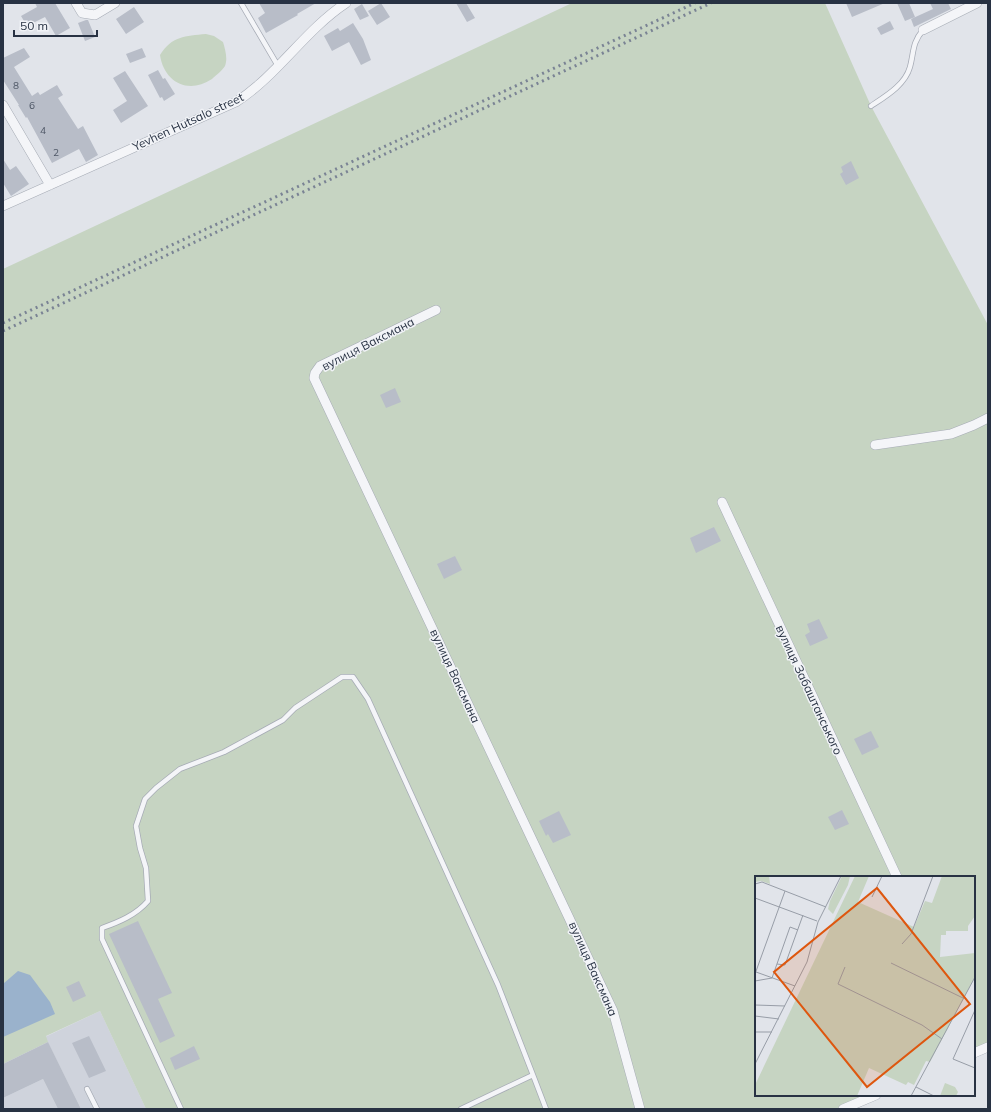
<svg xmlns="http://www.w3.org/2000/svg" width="991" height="1112" font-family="Mulish,sans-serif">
	<rect width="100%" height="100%" fill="#e1e4ea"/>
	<path fill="#cfd3dc" d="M100 1011 146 1109H81L45 1037Z
		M43 1079 58 1109H3V1098Z"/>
	<path fill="#c6d4c2" d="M572 3H825L871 106 988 325V1047L974 1053V877H756V1095H876L843 1109H146L100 1011 46 1036 48 1042 3 1064V269Z
		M206 34 214 36 223 42C225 49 228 58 225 66 222 71 216 75 212 79 188 95 164 82 160 55 172 36 185 36 206 34Z"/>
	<path fill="#9ab2cc" d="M18 971 30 975 50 1002 55 1014 3 1037V984Z"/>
	<path fill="#b8bdc8" d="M35 3H55L70 28 56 36 45 17 27 26 21 16 37 7Z
		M259 3H316L297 14 298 15 266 33 258 18 265 13Z
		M381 3 390 17 377 25 368 11Z
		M456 3H466L475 18 467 22Z
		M846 3H885L852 17Z
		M897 3H909L915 17 905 21Z
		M930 3H948L951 9 914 27 911 19 933 9Z
		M362 4 369 16 360 20 354 9Z
		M134 7 144 22 126 34 116 19Z
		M86 20H88L95 37 85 41 78 23Z
		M890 21 894 29 881 35 877 28Z
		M353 23 363 39 371 60 361 65 349 42 332 51 324 36 338 28 340 31Z
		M24 48 30 57 14 67 32 96 38 92 40 95 57 85 63 95 58 98 78 129 83 126 98 155 86 162 79 149 52 163 27 117 26 118 18 105H19L3 80V58Z
		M142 48 146 57 130 63 126 54Z
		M158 70 163 79 165 78 175 94 164 101 162 97 160 98 148 75Z
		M125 71 148 106 121 123 113 110 127 101 113 78Z
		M3 159 10 170 16 166 29 184 11 196 3 183Z
		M851 161 859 178 846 185 840 174 843 172 841 167Z
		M395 388 401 402 386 408 380 395Z
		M714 527 721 541 696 553 690 538Z
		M455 556 462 570 444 579 437 564Z
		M819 619 828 638 810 646 805 635 810 632 807 624Z
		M871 731 879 747 862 755 854 739Z
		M842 810 849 824 835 830 828 817Z
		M559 811 571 835 553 843 548 834 546 836 539 821Z
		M138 921 172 993 158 999 175 1036 160 1043 109 934Z
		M79 981 86 996 73 1002 66 987Z
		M89 1036 106 1071 89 1078 72 1043Z
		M48 1042 81 1109H58L43 1079 3 1098V1064Z
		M194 1046 200 1059 175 1070 170 1058Z"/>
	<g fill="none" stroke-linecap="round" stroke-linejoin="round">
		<defs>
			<path id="lane" d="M241 3 278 66
				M871 106C886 96 905 85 910 67 914 52 912 43 923 30
				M87 1089 97 1109
				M181 1109 102 939V928C119 922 136 915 148 901L146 868 140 848 136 826 145 799 156 788 180 769 224 752 283 720 295 708 342 677H353L368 699 498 985 533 1075
				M461 1109 533 1075 546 1109"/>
			<path id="street" d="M76 3 82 13 95 15 115 3
				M923 30 977 3
				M3 105 50 185
				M3 206 236 102C278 75 304 31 346 3
				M436 310 320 366 315 373 314 378 613 1011 640 1109
				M875 445 951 434 974 425 988 418
				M722 502 897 877
				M974 1053 988 1047
				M843 1109 876 1095"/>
		</defs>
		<use href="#lane" stroke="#a6abb5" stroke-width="6"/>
		<use href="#street" stroke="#a6abb5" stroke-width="10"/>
		<use href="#lane" stroke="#f4f5f8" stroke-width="4.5"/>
		<use href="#street" stroke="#f4f5f8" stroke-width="9"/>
		<path stroke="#7a8394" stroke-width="3" stroke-dasharray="2 4" stroke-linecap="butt" d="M3 323 695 3
			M3 331 711 3"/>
	</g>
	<g text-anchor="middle" stroke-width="3" stroke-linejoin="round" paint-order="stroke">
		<g font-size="10" fill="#4c5564">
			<text x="16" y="89">8</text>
			<text x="32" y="109">6</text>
			<text x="43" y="134">4</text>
			<text x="56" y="156">2</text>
		</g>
		<g font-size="12" fill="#283243" stroke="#f1f3f7">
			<text transform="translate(188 122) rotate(-25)" y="4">Yevhen Hutsalo street</text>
			<text transform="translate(368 344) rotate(-27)" y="4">вулиця Ваксмана</text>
			<text transform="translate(455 676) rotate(65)" y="4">вулиця Ваксмана</text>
			<text transform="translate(809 690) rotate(65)" y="4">вулиця Забаштанського</text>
			<text transform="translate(593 969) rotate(66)" y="4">вулиця Ваксмана</text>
		</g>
	</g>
	<g transform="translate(755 876)">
		<rect width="220" height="220" fill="#e1e4ea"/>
		<path d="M0 0H14L15 8 6 5 0 6ZM87 0H95L93 9 78 38 73 33 75 25ZM100 0H114L103 26 159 51 170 25 177 27 187 0H220V40L213 50V55H191V59H186L185 81 220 77V101L175 186 171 185 159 209 153 206 151 209 114 192 102 220H0V209ZM190 207 200 211 203 216 201 220H185Z" fill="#c6d4c2"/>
		<path fill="none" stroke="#979da7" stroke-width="1" d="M0 8 7 6 71 31M117 21 127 0M0 22 62 45M147 68 156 58 178 0M136 87 208 122M22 88 30 89 48 39M90 91 83 108 167 149 187 163M1 96 40 110M0 98 30 15M0 105 17 102 35 51 43 54M0 129 30 130M220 134 198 183 220 192M0 140 24 143M0 156H17M0 188 52 86 63 46 86 0M161 211 179 220M156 220 220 101"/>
		<path fill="#de570f" fill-opacity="0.15" stroke="#de570f" stroke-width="2" d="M122 12 215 128 112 211 19 96Z"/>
		<rect width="220" height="220" fill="none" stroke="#283243" stroke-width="2"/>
	</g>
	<rect width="991" height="1112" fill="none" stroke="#283243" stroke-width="8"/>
	<path d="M14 30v6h83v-6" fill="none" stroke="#283243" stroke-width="2"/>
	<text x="20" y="30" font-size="12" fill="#283243" stroke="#f1f3f7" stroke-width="3" paint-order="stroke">50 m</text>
</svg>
